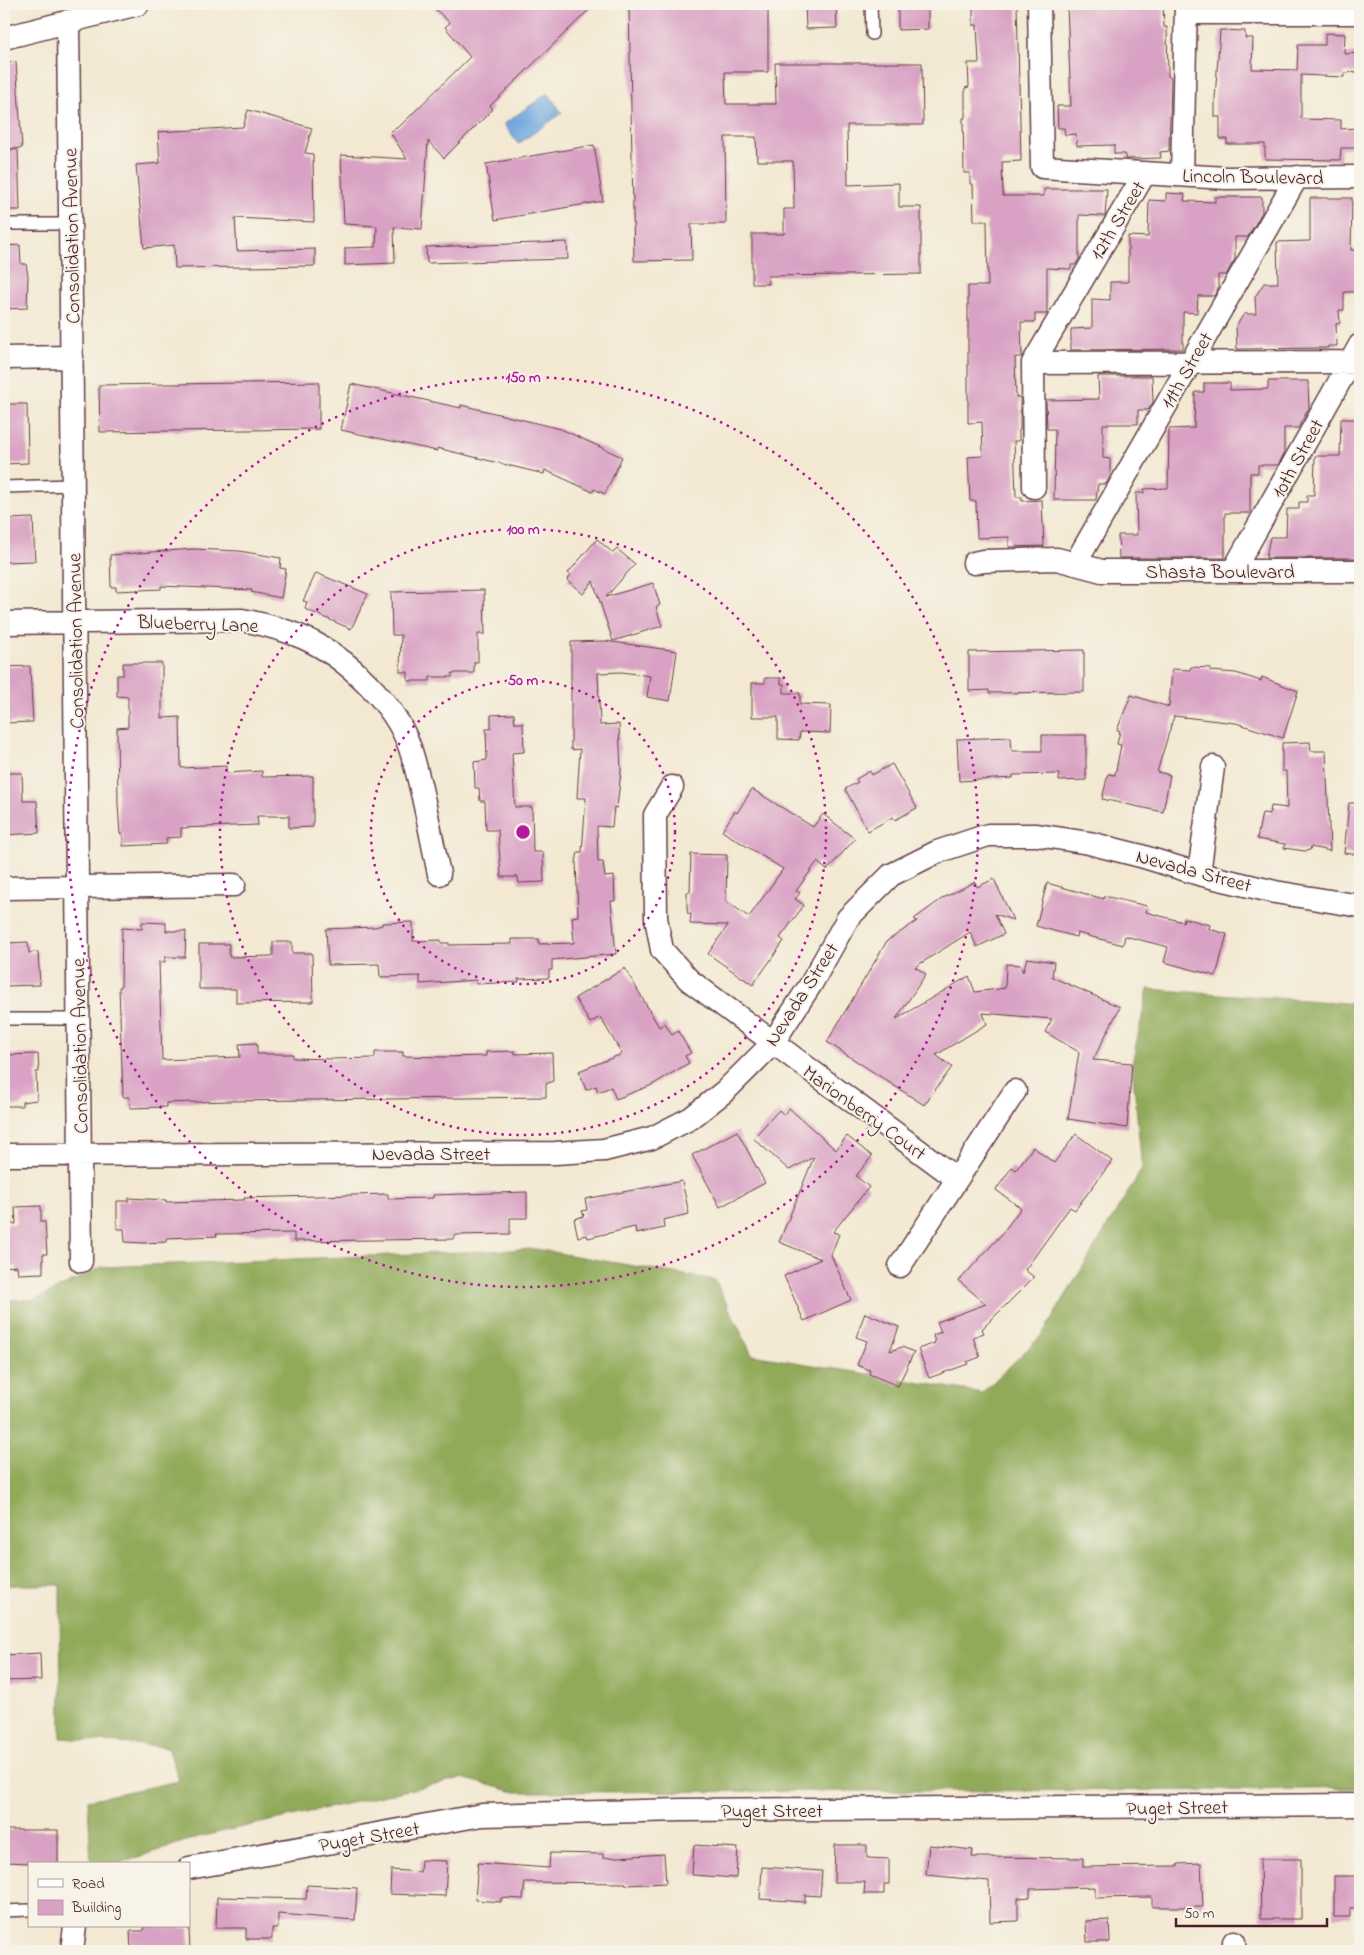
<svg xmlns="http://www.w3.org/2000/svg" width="1364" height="1955" font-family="'Indie Flower',sans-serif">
	<rect width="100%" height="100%" fill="#f7f3e8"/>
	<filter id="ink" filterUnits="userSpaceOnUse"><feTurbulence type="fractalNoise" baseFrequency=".02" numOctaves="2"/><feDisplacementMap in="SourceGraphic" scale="10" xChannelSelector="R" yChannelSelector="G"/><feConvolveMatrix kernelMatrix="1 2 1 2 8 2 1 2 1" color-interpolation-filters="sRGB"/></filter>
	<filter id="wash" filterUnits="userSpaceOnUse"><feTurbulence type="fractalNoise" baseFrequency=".0096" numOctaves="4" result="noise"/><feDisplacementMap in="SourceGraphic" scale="20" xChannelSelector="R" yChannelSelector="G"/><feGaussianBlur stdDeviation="1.12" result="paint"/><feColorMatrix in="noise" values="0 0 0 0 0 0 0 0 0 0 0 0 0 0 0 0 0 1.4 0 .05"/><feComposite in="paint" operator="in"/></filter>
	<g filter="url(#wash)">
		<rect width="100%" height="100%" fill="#f3e9d3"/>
		<path fill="#91aa5a" stroke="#6e6442" d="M1148 989 1360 1004V1788L1239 1790 515 1792 462 1778 198 1837 117 1864H91L88 1800 179 1781 168 1747 61 1738 60 1585H4V1300H35L102 1267 535 1249 715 1280 752 1355 982 1393 1042 1335 1142 1169 1132 1063Z"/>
		<path fill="#70a8df" stroke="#5d6485" d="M548 93 562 113 518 144 504 124Z"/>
		<g id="blocks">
			<path fill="#d9a2c4" d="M430 4H595L490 106 493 109 444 158 428 141 422 229 394 227 395 263 345 265V248L376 247 377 226 344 224 341 155 407 159 390 132 401 125 470 57 445 27 450 23Z
				M629 4H768V72H725L726 104H776L775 63H922L923 125H847L848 185 899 183V207H921V274L768 276 769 284H752V234H784V209H794L793 161H757L756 137H725L726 224H691L692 260 634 261Z
				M805 4H836L837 28 806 29Z
				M898 4H928V29L898 30Z
				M973 4H1017L1021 161 1002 162 1003 196H1044V189H1107L1105 216 1079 215V259L1075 265H1071V269L1047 268V314H1035V322H1021L1022 357H1015L1016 397H1020V430H1019V441H1014L1016 497H1022V501L1042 500 1044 546 1009 547V537L977 538 976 501H970L968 457 983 456 982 422 968 423V286H988L987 221H974L973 184H970V173H964L963 118H965V88L969 87 968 63H979L977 25H973Z
				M1067 4H1163L1164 27H1167L1168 76 1171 78 1169 151 1160 152 1161 158 1125 159V154H1114V145L1077 146 1076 134 1065 135 1064 128H1058L1057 106H1071Z
				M1220 30 1245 31V38H1253L1252 69 1297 70 1298 45H1325V33L1345 34 1344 54 1360 53V72L1344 73V77L1301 75V119L1341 120V129L1360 128V148H1341L1340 160 1265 159V144H1227V139H1220V117H1215V98Z
				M16 62 22 148 4 149V63Z
				M248 110 312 128 305 153 313 154 314 222 235 218 237 251 315 249V266L175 268 174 245 144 248 136 165 160 163 158 132 243 127Z
				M594 145 603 201 495 220 486 164Z
				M4 150H18L20 210H4Z
				M1166 193 1185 194 1184 201 1215 202V197H1262V212L1248 237H1235V259L1226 275H1218V288L1214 296H1198L1197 313 1183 312V349L1071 350V329L1092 328V299L1110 300V282H1128V236L1148 237 1149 200 1166 201Z
				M1310 198H1352L1351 250H1360V292H1344V310H1339L1340 323 1336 324 1337 346H1328V348L1237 349 1236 326 1244 314H1256L1255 297 1264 283H1278L1277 242 1310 241Z
				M567 242 568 259 427 263 426 247Z
				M20 245 21 264H26L28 276 27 308 4 309V246Z
				M1098 376H1152L1153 402 1148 410H1138V424H1103V458L1110 459V476L1106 484H1098L1096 500H1054L1055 429H1047L1046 400 1099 399Z
				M1268 381H1308L1309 408 1298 428H1284V454L1278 465H1258V473H1250V513H1225V558H1119L1118 535H1137L1136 493H1144V489L1168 488 1169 429 1194 428 1195 392H1204V383H1230V390L1268 389Z
				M319 382V429L100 432 99 385Z
				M351 384 461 408V405L561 429 622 457 605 494 594 489 593 492 545 470 544 474 437 448V451L341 430Z
				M4 404H27L28 463 4 464Z
				M1341 419H1360V558H1266L1270 537H1286L1287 509H1299V502H1307V495H1314L1315 456H1340Z
				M33 518 35 561 4 562V519Z
				M597 539 613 553 617 549 635 564 606 597 653 583 660 605 656 607 662 626 613 641 593 581 583 594 567 580 571 575 568 573Z
				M194 549 239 551 281 558 280 568 286 569 281 598 251 592 252 590 161 586V589L116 591V587H111L110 555Z
				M316 573 368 594 351 629 305 609 307 602 303 601Z
				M484 590 485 634H478V662H474V673H452V677H430V681H408V672H400L401 635H392L391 592Z
				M605 641 677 651 670 701 647 697 650 676 622 672 598 673 600 725 619 724 621 771 617 808 614 807 612 827 597 826 598 862H603L605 877 614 876 615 901H611L616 954 552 960V970H549V978L518 979 519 982 476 984V980L420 984V976L380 977 379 964 328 965 326 929 375 927 382 925V923L413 922V941L441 940V943H449V945L512 944V939H539V944L574 943 572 917 578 916 576 862 578 852H582L586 798H577L580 749 571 750V642Z
				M1084 650V692L989 693V690L969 691V652Z
				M123 663H162V718L180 717 181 768 226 766V773L262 771V777L313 776V827L289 828V816H257L258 825 181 828V837L166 838 167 844 123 846V834H120L118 805 117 728 128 727V697L117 696V675H123Z
				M30 666 33 722 4 723V667Z
				M1191 667 1211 668 1210 671 1236 673 1261 681 1262 677 1298 691 1283 738 1236 723 1174 716 1157 772 1170 775 1163 812 1102 799 1108 774 1115 775 1121 745 1117 744 1120 731 1117 730 1131 695 1169 707 1172 669 1190 670Z
				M765 678H781V684H784V693H800V704L831 705 830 733 800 732 799 740 778 739V717H752V683H765Z
				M514 714 515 723H523L524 752 512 753 515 807H532L533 852H543L544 882 519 883 518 877H501L498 830H486L485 801H480L479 788H475L474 762 487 760 486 729H491V715Z
				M1042 735H1086V780L1059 781V774L1013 775V778L959 781 957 739 1011 737 1012 751H1042Z
				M1310 742 1311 751H1326L1330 851 1311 847 1310 850 1305 851 1284 848 1285 844 1257 839 1262 813 1270 814 1271 806 1287 808 1286 771H1282V743Z
				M892 764 917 808 895 820 893 817 868 831 845 789 858 782 856 779 870 771 872 775Z
				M4 773H22L23 801H37L39 833 4 835Z
				M752 789 813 827 823 814 855 839 827 870 817 862 796 891 800 893 795 899 804 905 780 938 784 941 753 985 708 954 728 925 690 924 691 914H688L687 908V892H690L691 854 727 855 726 901 749 917 783 869 722 831 735 811 737 813Z
				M1349 803H1360V855L1344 853Z
				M994 879 1013 920 995 914 1004 934 977 947 970 932 915 967 926 974 896 1019 969 976 975 992 1005 988 1006 964 1020 965 1023 972 1027 958 1054 962 1052 977 1120 1007 1093 1060 1132 1063 1127 1128 1068 1119 1079 1052 1045 1032 1052 1019 983 1013 987 1024 936 1055 952 1067 924 1105 827 1042 887 941 917 921 914 919 943 898 975 882 977 887Z
				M1047 883 1104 899V896L1147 906 1146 912 1183 922 1184 918 1210 925 1209 929 1227 934 1216 976 1164 962 1168 947 1125 936 1123 945 1077 933 1076 937 1036 926Z
				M142 922 166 923V931H186L185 957H165V962H159L162 1060 240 1057 239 1044 257 1043V1054H293V1058L330 1059 375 1058V1052H403V1056L442 1057 486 1056V1052L515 1051V1054L552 1053 553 1081 546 1084V1097L229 1101 166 1103V1107L130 1108 129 1097H123L119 987H121L122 928 142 929Z
				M28 942 29 953 38 952 40 985 4 986 5 943Z
				M273 942H292V953H312L313 1002 236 1003V989H199V944H229V957L273 956Z
				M625 968 659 1027 665 1023 672 1035 678 1031 691 1053 685 1056 689 1063 652 1085 616 1099 611 1087 598 1092 596 1086 586 1090 579 1071 622 1054 600 1017 590 1023 575 998Z
				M38 1054 39 1072H36L37 1100 22 1102V1106H4V1055Z
				M789 1108 836 1150 847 1136 872 1156 856 1176 869 1187 833 1232 839 1234 831 1255 851 1300 804 1321 784 1276 821 1259 779 1242 814 1157 789 1170 753 1138 779 1110 784 1115Z
				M737 1131 765 1183 720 1207 692 1155Z
				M1076 1134 1112 1161 1075 1210 1070 1207 1025 1270 1034 1277 982 1329 984 1333 973 1337 980 1357 967 1362 968 1364 929 1378 918 1349 935 1343 933 1335 941 1332 937 1322 986 1304 959 1281 1001 1235 1021 1208 996 1190 1012 1167 1016 1170 1033 1147 1054 1163Z
				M682 1181 689 1214 663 1220 664 1228 636 1234 635 1227 588 1238 587 1235 578 1237 574 1219 584 1216 582 1211 587 1210 585 1199Z
				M527 1192V1218H510V1234L454 1235V1239L294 1241V1233L216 1234 217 1236 166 1238V1242L144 1243 125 1242 124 1229H117V1201H129V1198L166 1200V1202L244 1200V1198L388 1194V1199L433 1198V1195Z
				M41 1206V1222H45L47 1254H43V1273L18 1274 17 1266 4 1267V1224H16L15 1207Z
				M865 1313 899 1327 890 1351 902 1347 914 1352 898 1386 869 1374 870 1370 857 1365 867 1341 856 1337Z
				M40 1653 41 1680 4 1681V1655Z
				M4 1830H58V1864L4 1862Z
				M694 1845 738 1848 736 1878 692 1875Z
				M835 1845H867V1858L889 1859V1884H884V1894H864L865 1882H834Z
				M929 1845 973 1850 972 1857 1083 1858V1867L1178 1866V1864L1201 1863 1203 1907H1152V1897L1095 1898V1887L1030 1889V1897L1018 1898V1921L990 1922 989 1881 926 1875Z
				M550 1853 603 1854V1858L664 1854 666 1883 626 1885V1883L525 1882 523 1899 501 1898V1902L475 1900 478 1863 549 1868Z
				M1260 1859H1301V1919H1261Z
				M421 1860 447 1861 445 1896 390 1894 391 1870 420 1872Z
				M762 1867 822 1871 820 1896 805 1895V1902L760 1899Z
				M1334 1876H1360V1907L1350 1908V1917H1334Z
				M307 1885 357 1888 355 1920 278 1914V1928H272V1939H246V1928H216L217 1897 306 1899Z
				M1109 1920 1110 1942H1087L1086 1921Z
				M146 1926 189 1928 190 1951H131L130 1931H143Z"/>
		</g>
	</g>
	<g filter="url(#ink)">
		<use href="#blocks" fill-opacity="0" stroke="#633d44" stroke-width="1"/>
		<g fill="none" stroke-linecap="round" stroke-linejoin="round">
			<defs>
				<path id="lane" d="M871 4 872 34
					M4 224H70
					M4 487 73 485
					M4 1019H79
					M4 1911 29 1910"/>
				<path id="street" d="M1039 4 1042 167 1226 178 1360 177
					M1186 13H1360
					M68 21 81 1261
					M4 38 138 4
					M1182 175 1186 4
					M4 358 72 357
					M1033 363 1360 362
					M1034 487 1033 363 1145 173
					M974 563 983 561 1057 559 1102 571H1360
					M1080 564 1079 557 1297 177
					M1233 571 1360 345
					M4 623 242 620C263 624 284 629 304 638 346 657 395 703 410 748 423 788 430 832 439 874
					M672 787 655 815 656 918 662 950 689 980 957 1179
					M1199 874 1213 767
					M4 888 234 885
					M4 1155 555 1153 604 1150 652 1138 691 1118 725 1091 772 1044 811 984 848 918 891 875 937 852 988 835H1037L1089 843 1141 856 1199 874 1275 892 1360 906
					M900 1266 1015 1091
					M189 1868 482 1815 682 1810 1360 1805
					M1234 1942V1951
					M72 1951 75 1926"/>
			</defs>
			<use href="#lane" stroke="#633d44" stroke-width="14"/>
			<use href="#street" stroke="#633d44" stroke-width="25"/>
			<use href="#lane" stroke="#fff" stroke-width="11"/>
			<use href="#street" stroke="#fff" stroke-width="22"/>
		</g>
	</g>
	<g fill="none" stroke="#b5179e" stroke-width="2.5" stroke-dasharray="2.5 5">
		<circle cx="523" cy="832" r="152"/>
		<circle cx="523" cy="832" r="303"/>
		<circle cx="523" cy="832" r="455"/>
	</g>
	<g text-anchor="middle" stroke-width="4" stroke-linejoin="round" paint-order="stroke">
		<g font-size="20" fill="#4a1f2b" stroke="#f7f3e8">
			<text transform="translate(1253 176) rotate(1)" y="7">Lincoln Boulevard</text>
			<text transform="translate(1117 220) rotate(-59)" y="7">12th Street</text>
			<text transform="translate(71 236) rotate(-91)" y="7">Consolidation Avenue</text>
			<text transform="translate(1186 370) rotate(-60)" y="7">11th Street</text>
			<text transform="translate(1297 458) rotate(-61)" y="7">10th Street</text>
			<text x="1220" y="578">Shasta Boulevard</text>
			<text transform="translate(198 623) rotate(2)" y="7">Blueberry Lane</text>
			<text transform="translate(75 641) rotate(-91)" y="7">Consolidation Avenue</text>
			<text transform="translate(1194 870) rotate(15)" y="7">Nevada Street</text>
			<text transform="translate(801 994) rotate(-57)" y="7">Nevada Street</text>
			<text transform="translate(79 1046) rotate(-91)" y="7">Consolidation Avenue</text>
			<text transform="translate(865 1112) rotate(36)" y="7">Marionberry Court</text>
			<text x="431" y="1160">Nevada Street</text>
			<text transform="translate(1177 1807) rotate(-1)" y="7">Puget Street</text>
			<text x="772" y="1817">Puget Street</text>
			<text transform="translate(369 1836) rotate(-10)" y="7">Puget Street</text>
		</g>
	</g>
	<circle cx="523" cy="832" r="8" fill="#b5179e" stroke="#f7f3e8" stroke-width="2.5"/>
	<g font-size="15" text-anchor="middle" font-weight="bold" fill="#b5179e" stroke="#f7f3e8" stroke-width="4" stroke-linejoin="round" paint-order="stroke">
		<text x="523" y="382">150 m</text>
		<text x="523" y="534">100 m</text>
		<text x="523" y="685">50 m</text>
	</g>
	<rect width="1364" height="1955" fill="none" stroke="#f7f3e8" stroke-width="20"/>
	<rect x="28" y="1862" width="162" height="65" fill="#f7f3e8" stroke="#b29e9c"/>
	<rect x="38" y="1879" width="25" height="8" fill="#ffffff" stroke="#b29e9c"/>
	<text x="72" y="1888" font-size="15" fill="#4a1f2b">Road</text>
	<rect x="38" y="1900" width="25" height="15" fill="#d9a2c4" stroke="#b29e9c"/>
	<text x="72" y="1912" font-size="15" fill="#4a1f2b">Building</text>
	<path d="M1176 1918v8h151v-8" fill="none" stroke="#4a1f2b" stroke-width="2.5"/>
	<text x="1184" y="1918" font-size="15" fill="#4a1f2b" stroke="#f7f3e8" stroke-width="4" paint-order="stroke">50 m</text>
</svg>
